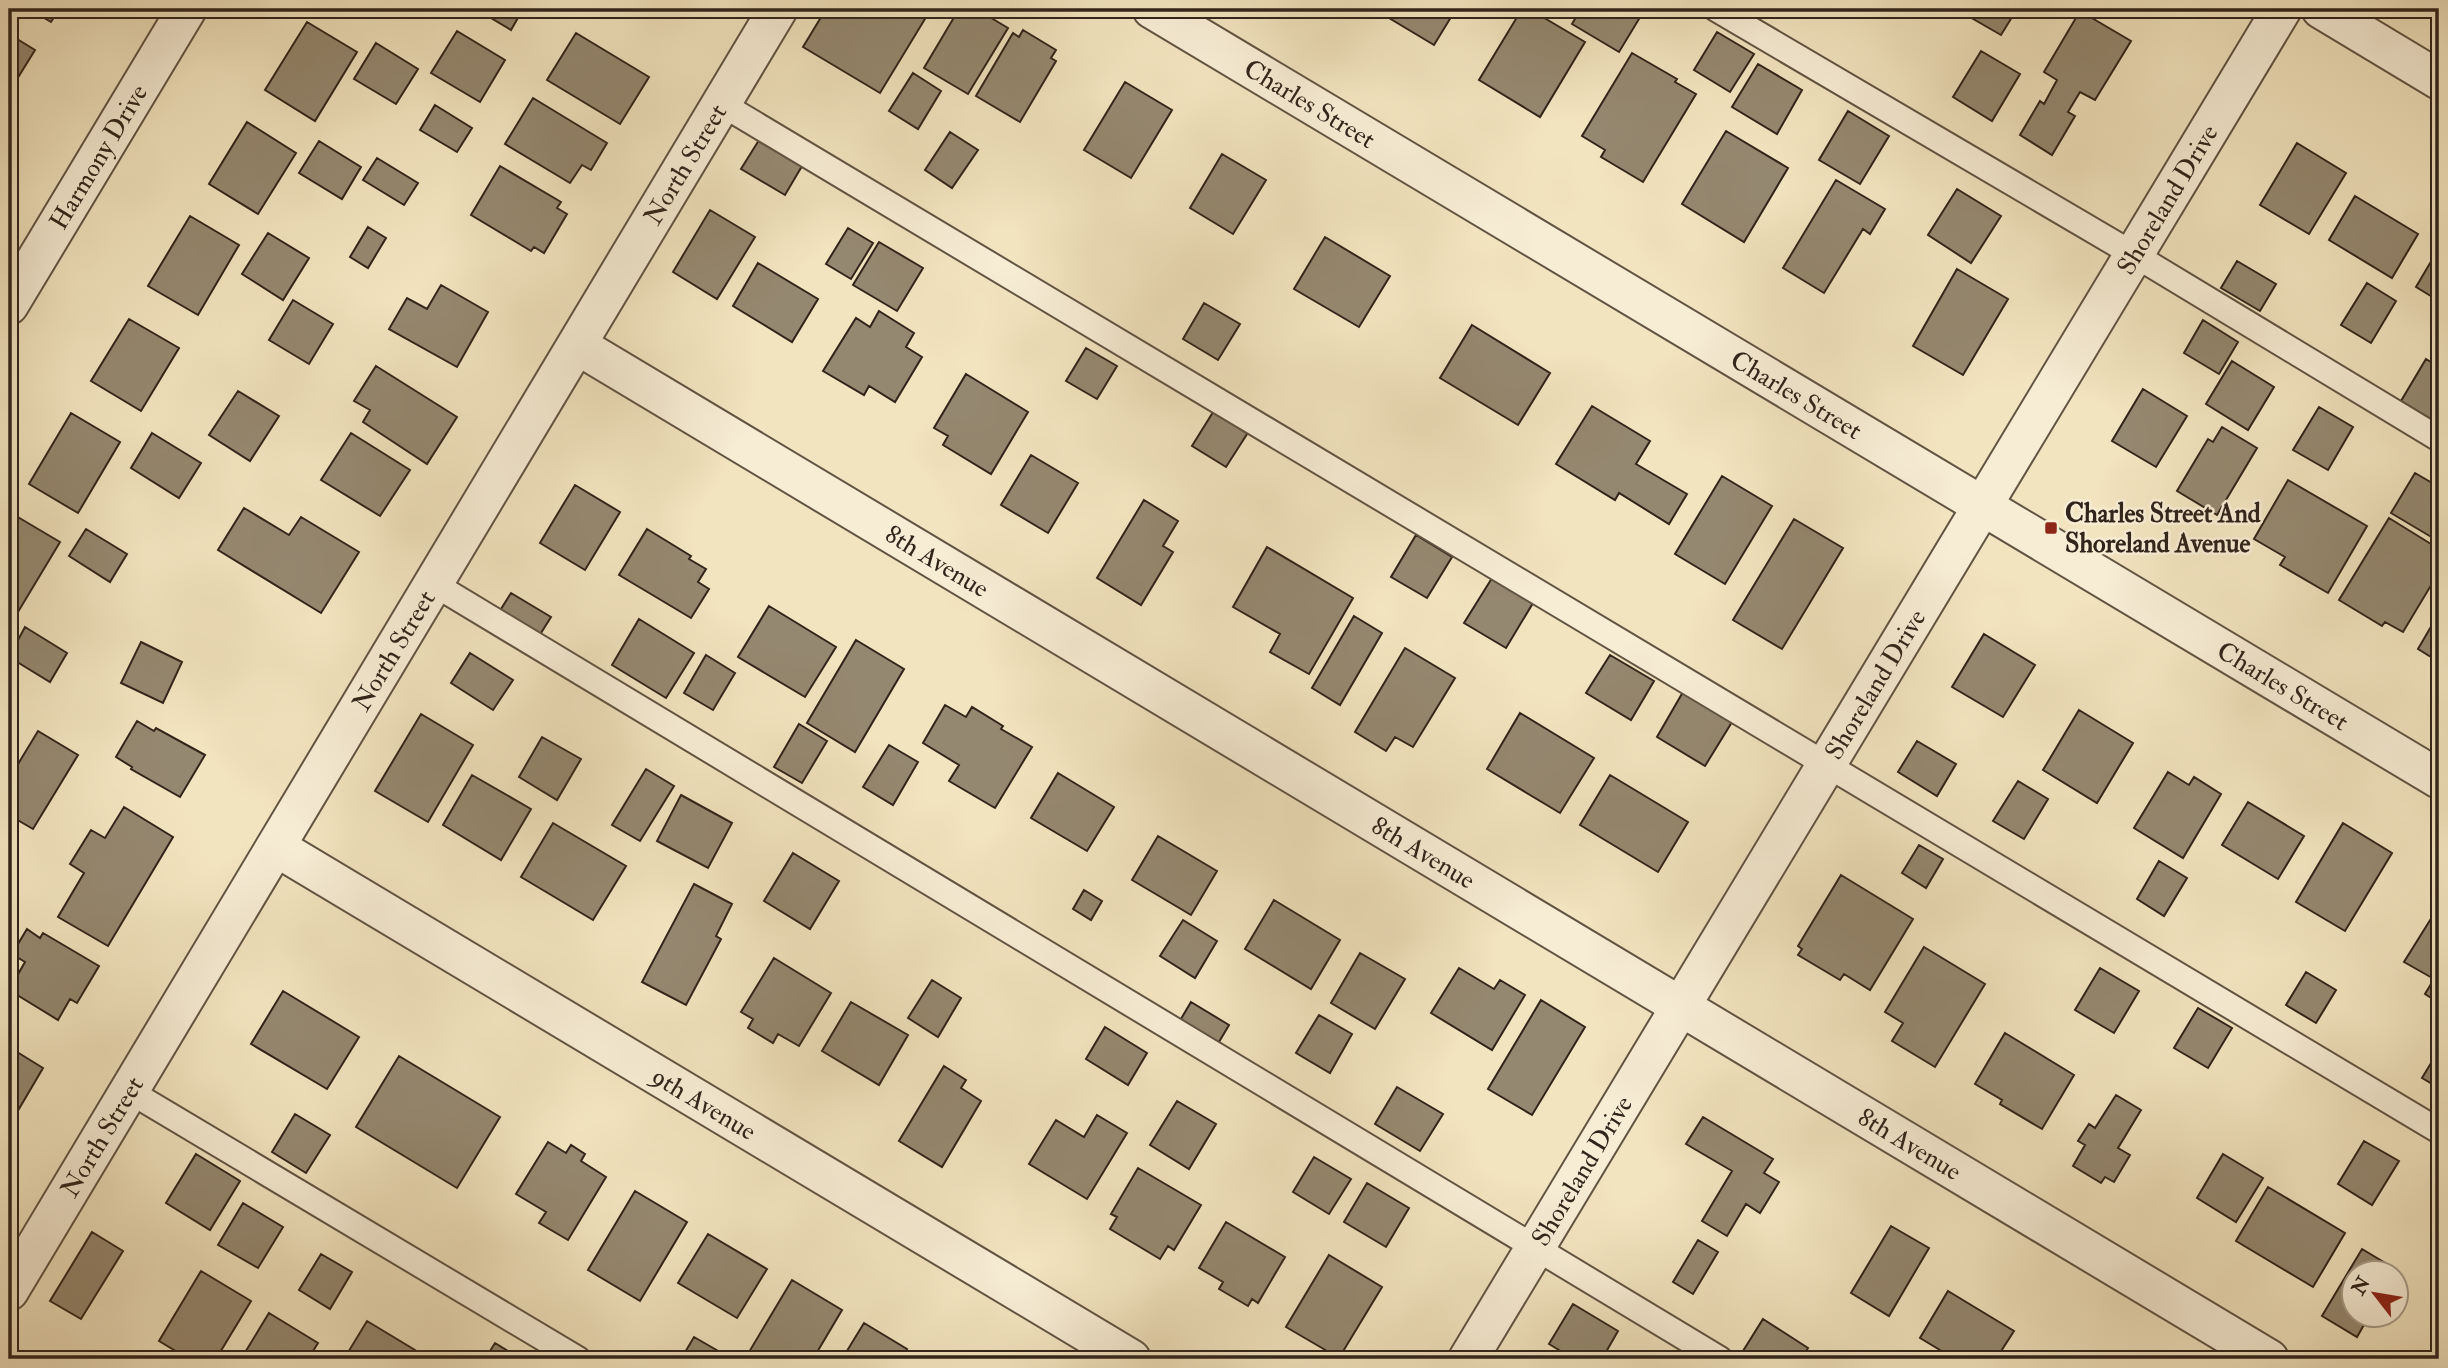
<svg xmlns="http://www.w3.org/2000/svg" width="2448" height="1368" font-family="'IM FELL Double Pica',serif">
	<rect width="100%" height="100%" fill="#f2e4bf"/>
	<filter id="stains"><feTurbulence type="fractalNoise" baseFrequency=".00286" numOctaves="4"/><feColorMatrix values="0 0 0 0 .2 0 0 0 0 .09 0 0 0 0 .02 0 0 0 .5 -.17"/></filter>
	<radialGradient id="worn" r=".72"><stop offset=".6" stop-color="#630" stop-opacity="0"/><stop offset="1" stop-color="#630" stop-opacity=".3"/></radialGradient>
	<path fill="#958870" stroke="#31241b" stroke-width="2" d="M29 9H59L51 22Z
		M349 9H366L361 16Z
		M476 9H523L511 30Z
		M826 9H931L880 93 803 47Z
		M959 9H976L1008 28 968 94 924 68Z
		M1374 9H1456L1434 45Z
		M1522 9H1529L1585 42 1540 117 1479 80Z
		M1581 9H1645L1619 52 1572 24Z
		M1956 9H2017L2001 35Z
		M2080 11 2131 41 2095 100 2080 92 2068 112 2075 116 2052 155 2020 135 2040 101 2044 104 2057 80 2044 72Z
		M307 22 357 52 315 121 265 90Z
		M1023 30 1056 50 1051 58 1056 61 1020 122 976 96 1013 33 1019 37Z
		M457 31 505 60 480 102 431 73Z
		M1717 32 1754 54 1730 92 1694 70Z
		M576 33 649 77 620 124 547 80Z
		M9 34 35 50 9 92Z
		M376 43 418 69 396 104 354 79Z
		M1981 51 2020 74 1992 121 1953 97Z
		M1632 53 1677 79 1675 82 1696 94 1643 182 1601 157 1605 150 1582 136Z
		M1758 64 1802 90 1777 134 1732 107Z
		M913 73 941 91 918 129 889 111Z
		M1125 82 1172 110 1131 178 1084 150Z
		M533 98 607 143 591 170 582 165 570 183 505 144Z
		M435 105 472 128 457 152 420 130Z
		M1848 111 1889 136 1860 184 1819 160Z
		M247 122 296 153 258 214 209 184Z
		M1726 131 1788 168 1744 242 1682 204Z
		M950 132 978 150 952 188 925 170Z
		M759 140 802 166 785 195 741 169Z
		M319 141 361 167 342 199 299 173Z
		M2297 143 2346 173 2309 234 2260 205Z
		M1222 154 1266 180 1233 234 1190 208Z
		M377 158 418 183 404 205 363 180Z
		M500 166 561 202 557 208 567 214 544 253 534 247 531 251 471 215Z
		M1836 180 1885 209 1870 234 1863 229 1824 293 1783 268Z
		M1957 189 2001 216 1971 263 1928 235Z
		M2355 196 2418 234 2392 278 2329 240Z
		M710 210 755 237 717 299 673 272Z
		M190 216 239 245 198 315 148 286Z
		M368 227 386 238 368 268 350 257Z
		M848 228 873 243 851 279 826 264Z
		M268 233 309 258 283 300 242 274Z
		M1325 237 1390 276 1359 327 1294 289Z
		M879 242 923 268 897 311 853 285Z
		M2439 248V301L2416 287Z
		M2237 261 2276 284 2260 311 2221 288Z
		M758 263 818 299 792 342 733 306Z
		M1957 269 2008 299 1963 375 1913 346Z
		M2367 283 2396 301 2371 343 2341 325Z
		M441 285 488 312 457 367 389 329 407 298 427 309Z
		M293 300 333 324 309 364 269 340Z
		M1204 303 1240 324 1218 360 1183 339Z
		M879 311 914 333 906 347 922 357 895 402 869 386 864 395 823 371 856 318 870 327Z
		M129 319 179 348 141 411 91 381Z
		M2203 320 2238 342 2219 374 2184 353Z
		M1472 325 1550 373 1518 425 1440 378Z
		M1086 348 1117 366 1097 399 1066 381Z
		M2426 359 2439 367V424L2401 401Z
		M2232 361 2274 387 2248 430 2206 404Z
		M376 366 457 417 427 464 363 422 370 410 354 401Z
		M966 374 1028 412 991 474 943 445 948 436 934 428Z
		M2143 389 2187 416 2156 467 2112 441Z
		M238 391 279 416 250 461 209 435Z
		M1592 406 1650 441 1636 464 1687 494 1669 524 1619 493 1615 500 1556 464Z
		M2319 407 2353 427 2328 470 2293 450Z
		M1215 409 1249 431 1226 467 1192 446Z
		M71 413 120 442 78 513 29 484Z
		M2222 427 2257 448 2217 515 2177 491 2208 439 2213 442Z
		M152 433 201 463 179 498 131 468Z
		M351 433 410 470 380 516 321 480Z
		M1031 455 1078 483 1048 533 1001 505Z
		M2415 473 2439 487V528L2433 538 2391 513Z
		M1722 476 1772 506 1725 584 1675 554Z
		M2288 480 2367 526 2328 593 2280 565 2285 557 2254 539Z
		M575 485 620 512 585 570 540 543Z
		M1144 500 1178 521 1163 546 1173 552 1141 605 1097 578Z
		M244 508 289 535 301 517 359 552 321 613 218 550Z
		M11 513 60 542 18 612 9 607V517Z
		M2389 518 2439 549V572L2403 632 2385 622 2382 626 2339 600Z
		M1794 519 1843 548 1782 649 1733 620Z
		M86 529 127 554 110 582 69 556Z
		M647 529 691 556 689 559 706 569 698 582 709 589 691 618 619 575Z
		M1416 535 1452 557 1427 598 1391 577Z
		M1267 547 1353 598 1309 674 1270 652 1280 634 1233 607Z
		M1492 578 1533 603 1506 648 1464 623Z
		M511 593 551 617 536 641 496 617Z
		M769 606 836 647 805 697 738 657Z
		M2439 613V662L2418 649Z
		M1354 616 1382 633 1340 705 1312 688Z
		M639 619 694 653 666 698 612 665Z
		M25 627 67 653 50 682 9 657Z
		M1984 634 2035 665 2003 717 1952 687Z
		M856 640 904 669 855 752 807 723Z
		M141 642 182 662 163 703 121 683Z
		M1405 648 1455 678 1413 747 1395 737 1386 751 1355 732Z
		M470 653 513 680 493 710 451 683Z
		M706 655 735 673 713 710 684 693Z
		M1610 655 1654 681 1631 720 1586 693Z
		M1683 692 1732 722 1705 766 1657 737Z
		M945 705 966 717 972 707 1003 726 1001 729 1032 747 995 808 949 781 959 765 923 743Z
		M2079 710 2133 743 2097 803 2043 770Z
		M1520 713 1594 758 1560 813 1487 769Z
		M421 714 473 745 428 822 375 791Z
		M137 721 154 731 156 728 205 755 180 797 131 769 132 767 116 757Z
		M799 724 827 741 802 783 774 767Z
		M38 731 78 755 33 829 9 815V779Z
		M542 737 581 759 557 800 519 777Z
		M1917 741 1956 764 1937 796 1898 772Z
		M889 745 918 762 893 805 863 787Z
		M646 769 674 786 640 841 612 825Z
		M2168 772 2189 785 2194 777 2221 794 2183 858 2134 828Z
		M1058 773 1114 807 1087 851 1031 818Z
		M472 775 531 809 501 860 443 825Z
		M1610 775 1688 822 1658 872 1580 825Z
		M2018 781 2048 799 2024 839 1993 821Z
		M681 795 732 823 708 868 657 841Z
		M2248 802 2304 836 2278 879 2222 845Z
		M124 807 173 837 108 946 58 917 84 873 70 864 91 830 105 838Z
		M553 823 626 866 593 920 521 877Z
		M2343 823 2392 853 2345 931 2296 902Z
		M1158 836 1217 871 1191 915 1132 880Z
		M1919 845 1943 859 1926 888 1902 873Z
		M793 853 839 881 810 929 764 901Z
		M2159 861 2187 878 2164 916 2137 899Z
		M1841 875 1913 919 1870 990 1844 974 1840 980 1798 955 1802 949 1798 946Z
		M694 884 732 904 716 936 721 939 686 1005 642 982Z
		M1084 890 1102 901 1091 920 1073 909Z
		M1274 900 1340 940 1311 989 1245 949Z
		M2432 917 2439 921V1003L2425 994 2434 979 2404 962Z
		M1183 920 1217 941 1195 978 1160 956Z
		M27 929 40 938 43 933 99 966 77 1003 70 999 58 1020 9 990 25 962 12 954Z
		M1924 947 1985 984 1935 1067 1892 1041 1903 1023 1885 1012Z
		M1360 953 1405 979 1375 1029 1331 1003Z
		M774 958 831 993 799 1046 778 1034 773 1043 748 1028 753 1019 741 1012Z
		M1459 968 1494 989 1500 980 1525 995 1492 1050 1431 1013Z
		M2100 968 2139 991 2114 1033 2075 1010Z
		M2306 972 2336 990 2316 1023 2286 1005Z
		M932 980 961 998 938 1037 908 1018Z
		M283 991 359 1037 327 1089 251 1044Z
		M1541 1000 1585 1027 1532 1115 1488 1089Z
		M851 1002 908 1035 879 1085 822 1051Z
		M1191 1002 1229 1025 1213 1052 1175 1029Z
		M2198 1008 2232 1028 2208 1068 2174 1048Z
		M1319 1015 1352 1034 1330 1073 1296 1053Z
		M1105 1027 1147 1053 1128 1085 1086 1059Z
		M2005 1033 2074 1075 2042 1129 2000 1104 2002 1100 1975 1084Z
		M9 1047 43 1068 16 1114 9 1109Z
		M2439 1050V1088L2422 1078Z
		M399 1056 500 1117 457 1188 356 1127Z
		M944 1066 966 1080 961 1088 981 1101 942 1167 899 1141Z
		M1397 1087 1443 1114 1420 1151 1375 1124Z
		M2116 1095 2141 1110 2118 1148 2130 1155 2114 1182 2105 1177 2101 1183 2073 1166 2085 1145 2078 1141 2089 1124 2095 1128Z
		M1177 1101 1216 1124 1189 1169 1150 1145Z
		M295 1114 330 1135 306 1173 272 1152Z
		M1097 1115 1127 1133 1087 1199 1029 1164 1056 1120 1084 1137Z
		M1703 1117 1773 1159 1764 1173 1779 1182 1760 1213 1746 1204 1727 1236 1702 1221 1732 1171 1686 1144Z
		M2364 1141 2399 1161 2372 1205 2338 1184Z
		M548 1142 566 1153 571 1145 585 1154 581 1161 606 1177 568 1240 539 1223 546 1212 516 1194Z
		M196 1154 240 1181 210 1230 166 1203Z
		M2223 1154 2263 1178 2236 1222 2197 1198Z
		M1314 1157 1351 1179 1329 1214 1293 1192Z
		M1138 1168 1201 1205 1174 1250 1168 1246 1160 1259 1110 1229 1117 1217 1111 1214Z
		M1367 1183 1409 1208 1386 1247 1344 1222Z
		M2268 1187 2345 1233 2313 1287 2236 1241Z
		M635 1191 687 1222 640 1301 588 1270Z
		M243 1203 283 1227 258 1268 218 1245Z
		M1226 1222 1285 1257 1258 1303 1252 1299 1248 1306 1219 1289 1223 1282 1199 1268Z
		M1891 1226 1929 1248 1889 1316 1851 1293Z
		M92 1232 123 1251 81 1319 50 1301Z
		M708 1234 767 1269 737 1318 678 1283Z
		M1698 1240 1718 1252 1693 1294 1673 1282Z
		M2362 1249 2387 1264 2381 1274H2354V1316H2369L2357 1337 2322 1316Z
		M321 1254 352 1272 330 1309 299 1290Z
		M1329 1255 1382 1287 1339 1358 1286 1327Z
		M201 1271 251 1301 216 1359H189L159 1341Z
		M792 1280 842 1310 813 1359H762L749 1352Z
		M1948 1291 2014 1331 1996 1359H1955L1920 1338Z
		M1573 1304 1618 1331 1602 1359H1574L1549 1344Z
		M269 1313 318 1343 308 1359H241Z
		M1763 1319 1808 1348 1801 1359H1738Z
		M367 1321 415 1350 409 1359H344Z
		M864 1323 907 1349 903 1355 911 1359H842Z
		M694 1337 732 1359H681Z
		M495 1343 521 1359H485Z
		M2055 1353 2066 1359H2051Z"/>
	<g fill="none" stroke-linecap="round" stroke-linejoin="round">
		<defs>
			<path id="service" d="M1716 9 2133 254 2439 439
				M720 103 2439 1131
				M434 584 1720 1359
				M129 1091 578 1359"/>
			<g id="minor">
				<path id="s1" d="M1152 9 2439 779"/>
				<path d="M2321 9 2439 80"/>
				<path id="s2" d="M9 305 187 9"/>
				<path id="s3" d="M577 345 2269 1359"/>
				<path id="s4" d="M276 847 1131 1359"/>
				<path id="s5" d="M9 1291 778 9"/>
				<path id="s6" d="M1468 1359 2282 9"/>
			</g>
		</defs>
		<use href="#service" stroke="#615444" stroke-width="28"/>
		<use href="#minor" stroke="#615444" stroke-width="42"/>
		<use href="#service" stroke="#f7edd5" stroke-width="24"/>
		<use href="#minor" stroke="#f7edd5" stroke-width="38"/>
	</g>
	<rect fill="#8f2418" stroke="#f7edd5" stroke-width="2.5" x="2044" y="521" width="14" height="14" rx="3.5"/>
	<g text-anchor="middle" stroke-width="5" stroke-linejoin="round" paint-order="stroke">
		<g font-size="26" fill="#31241b" stroke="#f7edd5">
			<text dy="9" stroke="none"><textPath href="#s1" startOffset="184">Charles Street</textPath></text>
			<text dy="9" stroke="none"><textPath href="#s2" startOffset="173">Harmony Drive</textPath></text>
			<text dy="9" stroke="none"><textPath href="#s5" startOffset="1314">North Street</textPath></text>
			<text dy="9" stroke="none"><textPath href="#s6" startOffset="1354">Shoreland Drive</textPath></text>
			<text dy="9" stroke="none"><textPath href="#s1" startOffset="751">Charles Street</textPath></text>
			<text dy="9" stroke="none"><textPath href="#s3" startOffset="420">8th Avenue</textPath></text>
			<text dy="9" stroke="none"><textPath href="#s5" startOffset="747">North Street</textPath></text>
			<text dy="9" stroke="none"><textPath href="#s6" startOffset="788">Shoreland Drive</textPath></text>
			<text dy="9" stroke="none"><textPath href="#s1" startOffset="1318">Charles Street</textPath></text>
			<text dy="9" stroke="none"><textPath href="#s3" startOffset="987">8th Avenue</textPath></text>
			<text dy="9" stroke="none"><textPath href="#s4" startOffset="499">9th Avenue</textPath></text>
			<text dy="9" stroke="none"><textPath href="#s5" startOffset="180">North Street</textPath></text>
			<text dy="9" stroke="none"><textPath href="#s3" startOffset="1554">8th Avenue</textPath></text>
			<text dy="9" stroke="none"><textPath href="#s6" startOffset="220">Shoreland Drive</textPath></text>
		</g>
		<g font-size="26" font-weight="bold" fill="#31241b" stroke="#f7edd5" text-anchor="start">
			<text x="2065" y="522">Charles Street And<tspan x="2065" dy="30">Shoreland Avenue</tspan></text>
		</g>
	</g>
	<rect width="2448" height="1368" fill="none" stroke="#f2e4bf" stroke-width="35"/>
	<rect x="10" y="10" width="2427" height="1347" fill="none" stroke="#31241b" stroke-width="3.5"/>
	<rect x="18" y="18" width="2413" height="1333" fill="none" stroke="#31241b" stroke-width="2"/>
	<g transform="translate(2375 1294) rotate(301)"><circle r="33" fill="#f7edd5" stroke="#a89d8b" stroke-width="2"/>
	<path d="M0-5L12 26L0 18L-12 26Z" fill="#8f2418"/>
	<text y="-10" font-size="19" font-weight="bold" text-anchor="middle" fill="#31241b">N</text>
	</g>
	<rect width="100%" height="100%" filter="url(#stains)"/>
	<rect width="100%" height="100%" fill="url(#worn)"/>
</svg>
